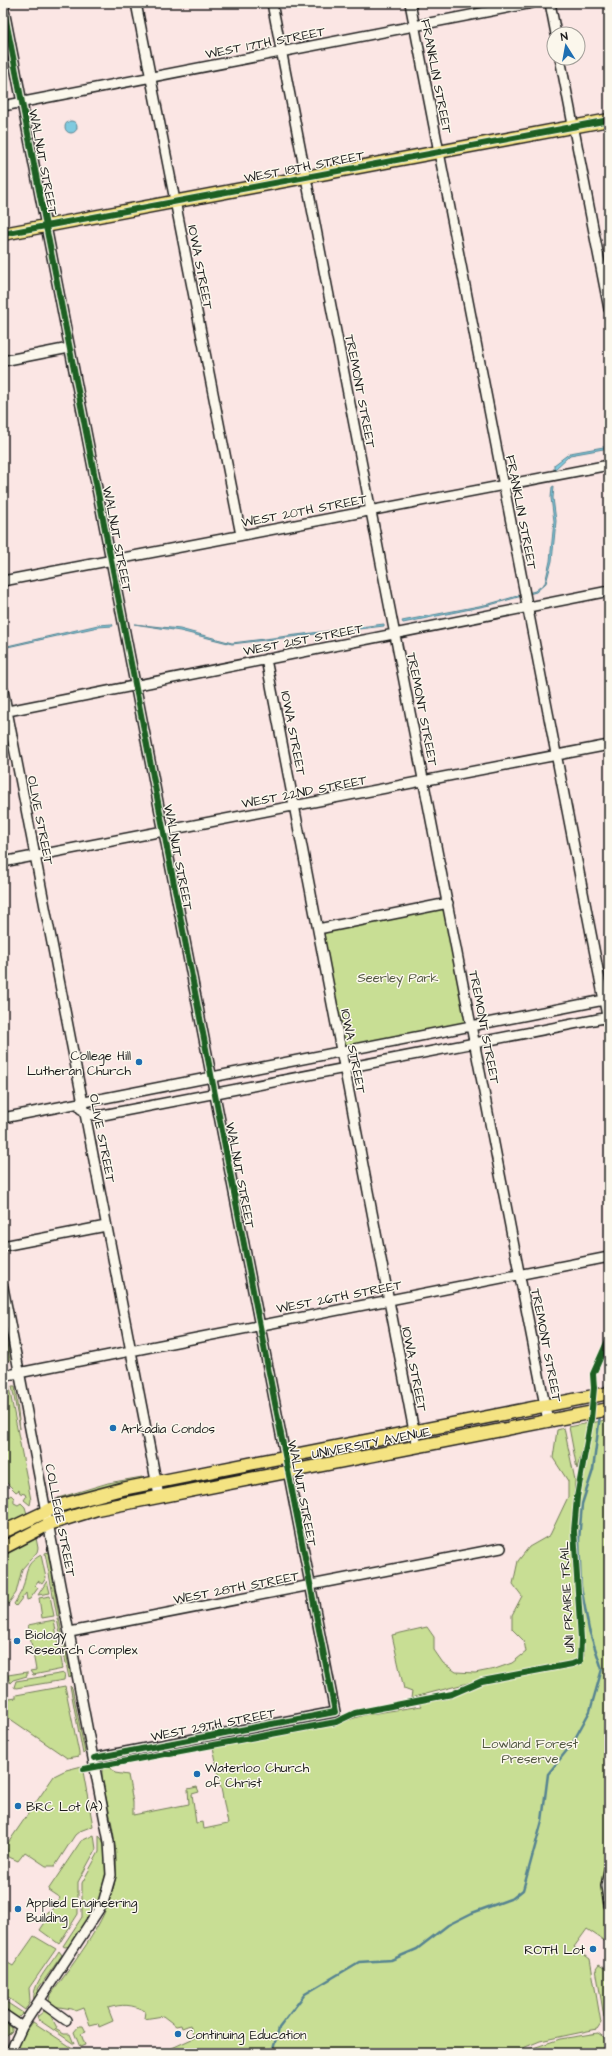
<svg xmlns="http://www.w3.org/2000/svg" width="612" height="2056" font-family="'Architects Daughter',sans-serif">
	<rect width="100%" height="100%" fill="#fbe6e4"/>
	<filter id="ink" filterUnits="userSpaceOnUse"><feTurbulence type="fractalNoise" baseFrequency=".025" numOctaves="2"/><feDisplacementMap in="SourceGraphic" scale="8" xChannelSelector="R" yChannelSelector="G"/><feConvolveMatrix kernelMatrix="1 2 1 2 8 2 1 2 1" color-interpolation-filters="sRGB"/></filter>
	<g filter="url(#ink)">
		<path fill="#c8de94" stroke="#727d58" d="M448 903 471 1026 341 1052 318 929Z
			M3 1333 6 1339 10 1360 7 1361Z
			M3 1380 8 1381 9 1387 31 1500 30 1505 24 1500 26 1497 25 1494 20 1493 19 1490 16 1492 3 1479Z
			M12 1386H15L20 1429Z
			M609 1419V1550L607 1557 609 1563V1858L605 1871V1905L609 1917V1944L587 1929 574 1947 590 1959 601 2023 597 2029 540 2041 511 2053H161L194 2038 190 2025 182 2028 181 2025 176 2026 163 2016 144 2019 145 2011C132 2004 122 2004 108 2008L113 2021 99 2027 98 2023 90 2025 84 2008 76 2011 72 2009 53 2006 49 2001 50 1996C75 1960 113 1916 116 1871 118 1841 108 1809 102 1780V1769L110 1767 115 1773 128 1775 133 1802V1815L189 1804 188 1789 197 1787 199 1792 192 1794 196 1823 203 1822 204 1829 228 1824 213 1747 335 1724 364 1715 421 1706 419 1703 450 1698 483 1683 581 1663 584 1655 576 1531 580 1482 592 1423Z
			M589 1423 577 1469 569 1427Z
			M564 1428 575 1480 572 1531 579 1638V1654L577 1660 487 1678 411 1698 412 1692 404 1689 392 1635 427 1627 434 1637V1650L443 1663 456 1672 475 1673 495 1669 512 1663 526 1652 524 1641 512 1629V1615L522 1596 513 1584 518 1561 529 1547 550 1535 568 1497V1481L553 1458 557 1430Z
			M142 1477V1480L94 1490 64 1499 58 1498 108 1483Z
			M11 1495 14 1498V1503L18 1505 21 1503 25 1507 27 1514 3 1526V1500Z
			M36 1538 38 1548 37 1552 22 1569 16 1593 3 1611V1555Z
			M48 1552 59 1616H57L45 1553Z
			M41 1555 46 1578 42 1584 38 1581 35 1585 38 1588 30 1599 27 1600 26 1593 16 1606 14 1604C17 1599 20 1594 22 1590 28 1573 23 1565 41 1555Z
			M47 1581 50 1593 38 1595Z
			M50 1596 54 1616 42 1618 39 1598Z
			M57 1619H59L71 1676 69 1678Z
			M54 1620 63 1669 33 1675 30 1671 36 1670 28 1625Z
			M27 1672V1676L13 1680 10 1683 8 1675Z
			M65 1673 64 1680 16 1688 14 1687 16 1681Z
			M65 1686 79 1753V1756L67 1758 3 1714V1700L16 1698V1695Z
			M70 1686 72 1688 85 1752 83 1754Z
			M82 1766 93 1826 80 1831 75 1835 55 1866H46L25 1852 18 1861 9 1857 6 1846 54 1776 66 1770Z
			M94 1835 96 1849 78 1882V1914L59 1944 40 1930 48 1918 44 1916 48 1911 50 1912 60 1898 48 1890 81 1841Z
			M99 1836C105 1841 106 1851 106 1859 107 1896 91 1917 71 1946L65 1947 63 1946 82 1917V1883L99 1852Z
			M34 1936 56 1949 29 1988 30 2001 25 2010 3 1994V1960L13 1966Z
			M59 1951 62 1955 38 1989 39 1993 34 2002C31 1984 50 1966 59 1951Z
			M599 1965 609 1971V2019L604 2017 596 1969Z
			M3 2000 23 2013 18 2018 3 2009Z
			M44 2011 50 2014 57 2028 55 2029 64 2034H70L74 2044 39 2020 37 2017Z
			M3 2021 12 2028V2031L3 2040Z
			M33 2022 77 2051V2052L14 2053 25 2033Z
			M79 2026H83L86 2032 81 2034 85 2045 80 2047 74 2032Z
			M598 2033 605 2038 609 2037V2053H518L560 2039Z"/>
		<path fill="#7fcadf" stroke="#578491" d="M65 127a6 6 0 1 1 12 0a6 6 0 1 1-12 0Z
			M609 446V448L570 455 554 470V465L570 453Z
			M554 486 553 498 556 521 552 561 546 583 536 592 490 605 403 623 402 621 489 604 535 591 545 583 550 561 554 521 551 498 552 487Z
			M112 624 113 626 98 627 3 648V647L98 625Z
			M134 624 180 629 232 643 384 624V626L232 644 180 631Z"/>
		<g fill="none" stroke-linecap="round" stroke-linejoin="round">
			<path stroke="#578491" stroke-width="2.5" d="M604 1390 609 1379
				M272 2053 279 2028 305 1994 359 1962 391 1960 417 1949 448 1925 472 1913 513 1898 523 1890 542 1821 548 1774 572 1744 590 1711 602 1669 589 1630 581 1586 579 1540 582 1504 593 1470 600 1415"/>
			<defs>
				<path id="minor" d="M136 3 241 535
					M272 3 548 1421
					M410 3 609 1026
					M550 3 556 34
					M3 5 335 1712 94 1758
					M560 58 609 309
					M3 106 532 3
					M3 361 69 348
					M3 581 609 465
					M266 659 417 1447
					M3 690 159 1496
					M3 712 609 591
					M3 862 609 745
					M318 929 448 903
					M81 1109 93 1115H103L609 1017
					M3 1118 609 999
					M3 1246 106 1226
					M3 1287 109 1842 111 1875 103 1903 22 2027 10 2053
					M3 1376 609 1257
					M70 1632 501 1548
					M609 1870 606 1886 609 1905
					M40 2001 66 2020
					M3 2014 22 2027"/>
				<path id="major" d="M3 234 609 120
					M3 1532 58 1506 122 1489 609 1393
					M3 1548 49 1524 97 1509 609 1409"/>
			</defs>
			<use href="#minor" stroke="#1c1c1c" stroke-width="12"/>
			<use href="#major" stroke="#1c1c1c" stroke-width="15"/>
			<use href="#minor" stroke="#fbf7ec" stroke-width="9"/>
			<use href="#major" stroke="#f4e382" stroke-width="12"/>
			<defs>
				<path id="cycleway" d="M3 5 335 1712 94 1758
					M3 234 609 120
					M84 1769 336 1722 355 1713 452 1694 482 1681 572 1664 580 1661 581 1639 574 1531 577 1497 591 1419 594 1388 593 1374 609 1338"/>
			</defs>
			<use href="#cycleway" stroke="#fbf7ec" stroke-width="8"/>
			<use href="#cycleway" stroke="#1b5e20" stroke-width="6"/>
		</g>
	</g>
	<g fill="#1f6fb2" stroke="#fbf7ec" stroke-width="1.5">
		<circle cx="139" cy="1062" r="4"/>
		<circle cx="113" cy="1428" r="4"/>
		<circle cx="17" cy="1641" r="4"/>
		<circle cx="197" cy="1774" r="4"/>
		<circle cx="18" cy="1806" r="4"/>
		<circle cx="18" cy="1909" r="4"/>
		<circle cx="593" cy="1949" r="4"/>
		<circle cx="178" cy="2034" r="4"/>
	</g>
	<g text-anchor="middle" stroke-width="3" stroke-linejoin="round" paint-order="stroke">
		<g font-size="13" fill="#1c1c1c" stroke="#fbf7ec">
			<text transform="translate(265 42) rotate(-11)" y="5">WEST 17TH STREET</text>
			<text transform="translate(437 76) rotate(79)" y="5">FRANKLIN STREET</text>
			<text transform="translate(44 162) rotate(79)" y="5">WALNUT STREET</text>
			<text transform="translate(304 166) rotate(-11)" y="5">WEST 18TH STREET</text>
			<text transform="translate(201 267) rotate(79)" y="5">IOWA STREET</text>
			<text transform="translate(361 391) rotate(79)" y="5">TREMONT STREET</text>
			<text transform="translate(304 510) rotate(-11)" y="5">WEST 20TH STREET</text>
			<text transform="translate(522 512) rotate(79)" y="5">FRANKLIN STREET</text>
			<text transform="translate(118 539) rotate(79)" y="5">WALNUT STREET</text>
			<text transform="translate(303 639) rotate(-11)" y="5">WEST 21ST STREET</text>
			<text transform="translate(423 709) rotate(79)" y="5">TREMONT STREET</text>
			<text transform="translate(294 733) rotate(79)" y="5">IOWA STREET</text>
			<text transform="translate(304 791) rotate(-11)" y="5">WEST 22ND STREET</text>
			<text transform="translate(41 820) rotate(79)" y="5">OLIVE STREET</text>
			<text transform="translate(179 857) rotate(79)" y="5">WALNUT STREET</text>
			<text transform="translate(485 1027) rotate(79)" y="5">TREMONT STREET</text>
			<text transform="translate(354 1051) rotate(79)" y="5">IOWA STREET</text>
			<text transform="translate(103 1138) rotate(79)" y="5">OLIVE STREET</text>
			<text transform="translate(241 1175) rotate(79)" y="5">WALNUT STREET</text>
			<text transform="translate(339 1296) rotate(-11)" y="5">WEST 26TH STREET</text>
			<text transform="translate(547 1345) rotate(79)" y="5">TREMONT STREET</text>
			<text transform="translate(415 1369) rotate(79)" y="5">IOWA STREET</text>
			<text transform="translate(371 1442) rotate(-11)" y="5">UNIVERSITY AVENUE</text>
			<text transform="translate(303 1493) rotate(79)" y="5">WALNUT STREET</text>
			<text transform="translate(61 1520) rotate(79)" y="5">COLLEGE STREET</text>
			<text transform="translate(236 1587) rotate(-11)" y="5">WEST 28TH STREET</text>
			<text transform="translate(566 1597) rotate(-93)" y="5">UNI PRAIRIE TRAIL</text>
			<text transform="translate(213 1724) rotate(-11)" y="5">WEST 29TH STREET</text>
		</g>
		<g font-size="13" fill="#505640" stroke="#fbf7ec">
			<text x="398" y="982">Seerley Park</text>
			<text x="530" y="1748">Lowland Forest<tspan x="530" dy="15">Preserve</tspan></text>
		</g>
		<g font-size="13" fill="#1c1c1c" stroke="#fbf7ec" text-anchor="start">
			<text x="131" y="1060" text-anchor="end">College Hill<tspan x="131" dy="15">Lutheran Church</tspan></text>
			<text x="121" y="1433">Arkadia Condos</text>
			<text x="25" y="1639">Biology<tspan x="25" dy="15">Research Complex</tspan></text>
			<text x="205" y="1772">Waterloo Church<tspan x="205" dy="15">of Christ</tspan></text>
			<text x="26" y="1811">BRC Lot (A)</text>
			<text x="26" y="1907">Applied Engineering<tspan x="26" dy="15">Building</tspan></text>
			<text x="585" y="1954" text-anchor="end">ROTH Lot</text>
			<text x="186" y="2039">Continuing Education</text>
		</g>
	</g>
	<rect width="612" height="2056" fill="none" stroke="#fbf7ec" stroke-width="16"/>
	<rect x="8" y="8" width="596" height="2040" fill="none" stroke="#1c1c1c" stroke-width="1.5" filter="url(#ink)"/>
	<g transform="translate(566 46) rotate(349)"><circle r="19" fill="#fbf7ec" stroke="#a29f99"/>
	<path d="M0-3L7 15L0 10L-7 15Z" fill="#1f6fb2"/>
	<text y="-6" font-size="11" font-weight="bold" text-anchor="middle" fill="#1c1c1c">N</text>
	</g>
</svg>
